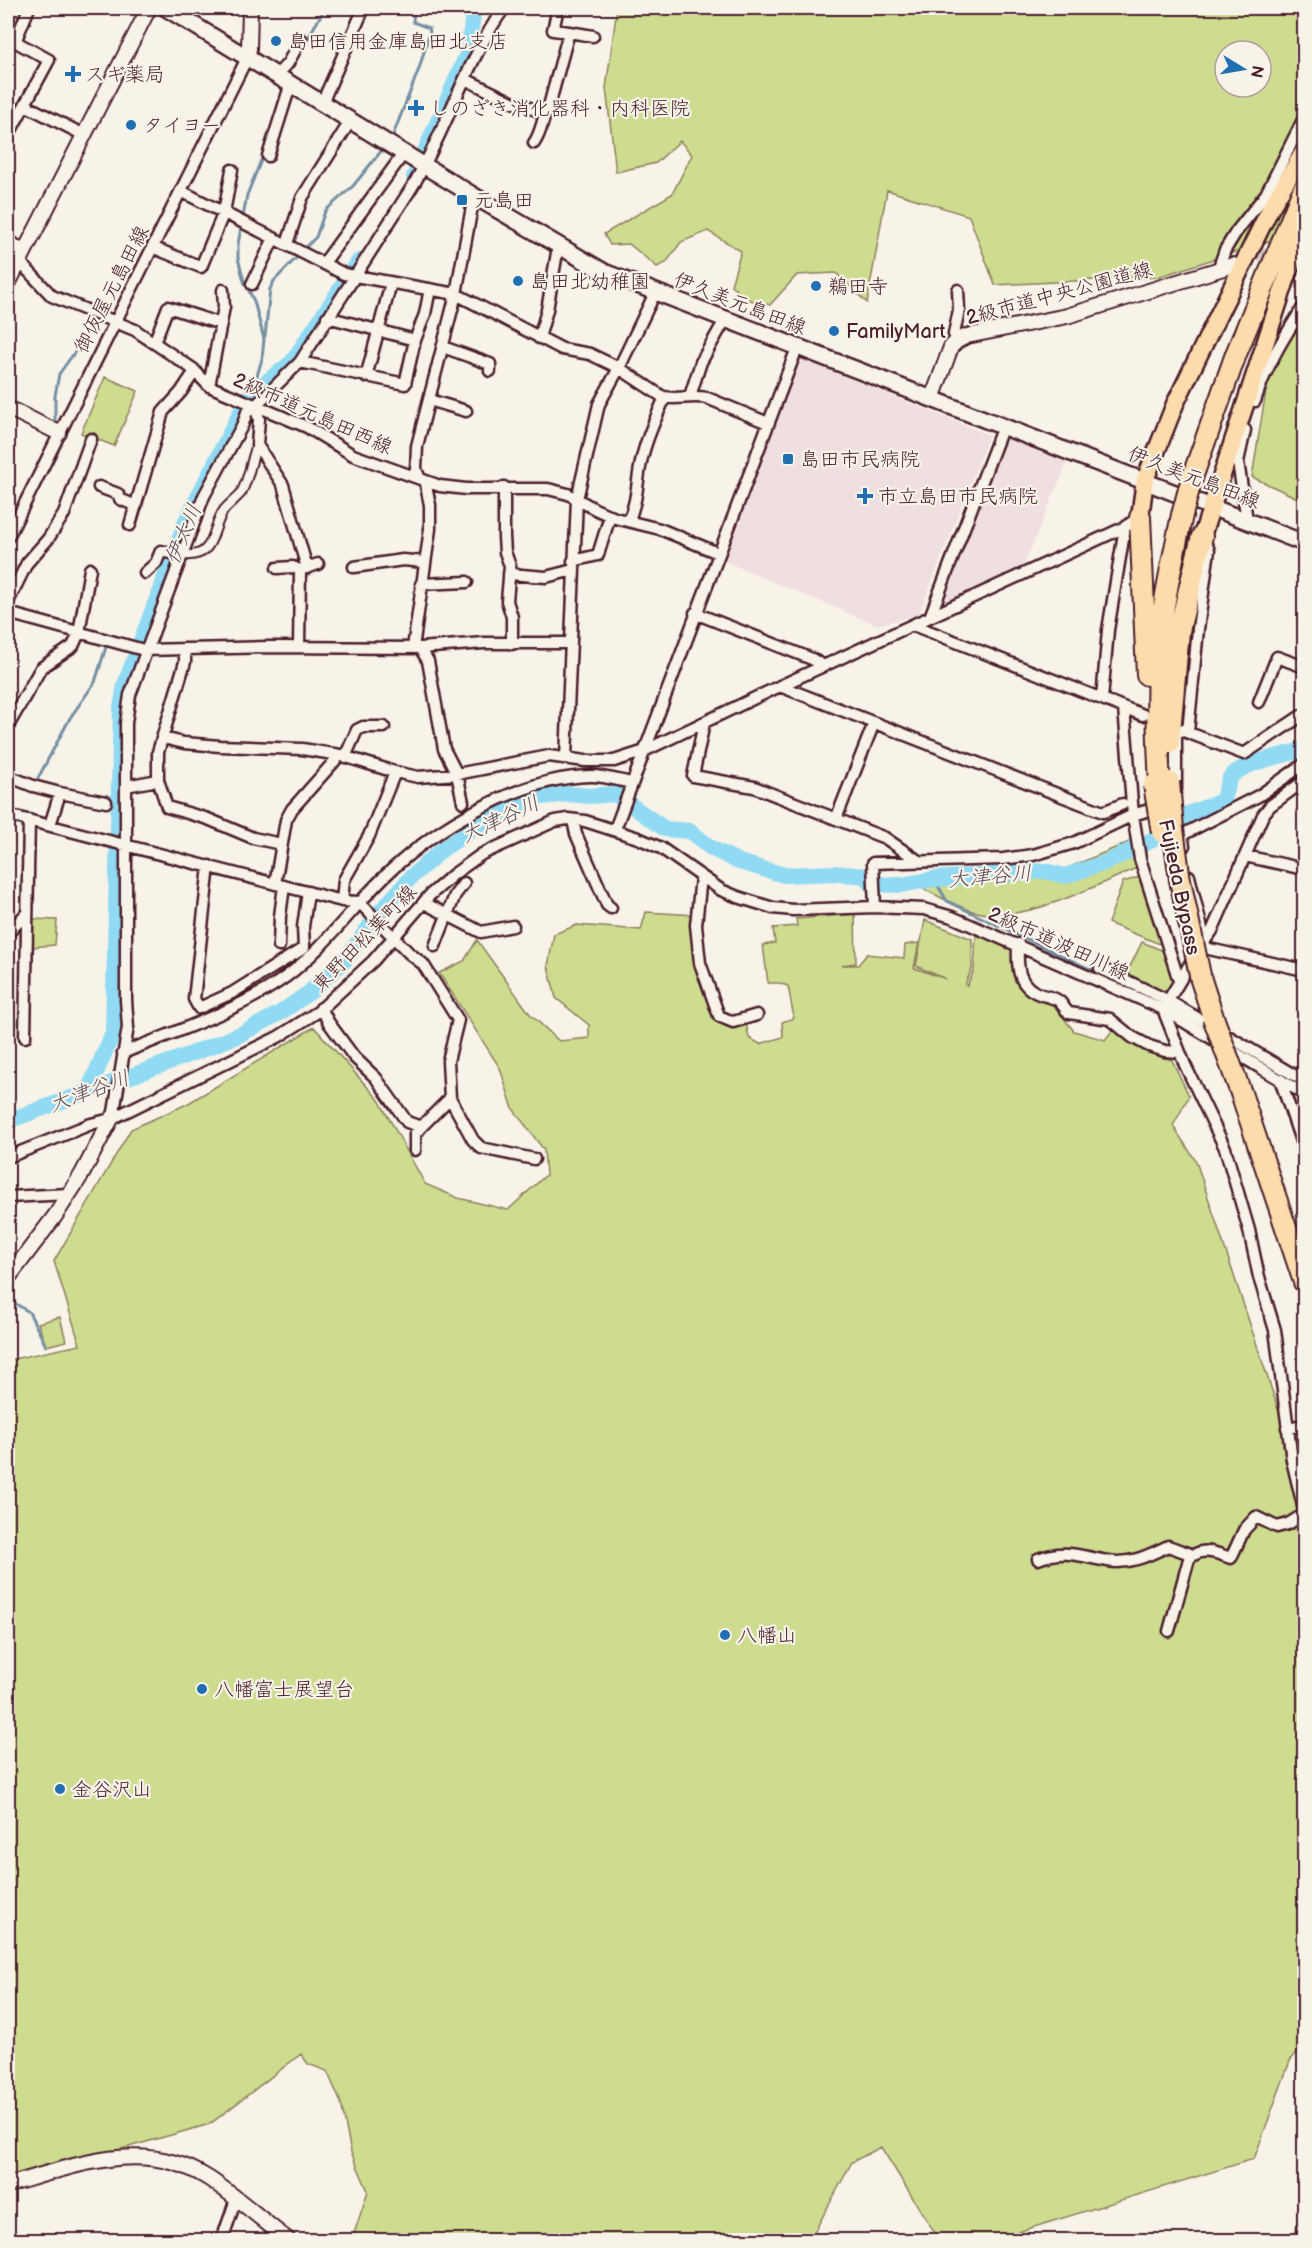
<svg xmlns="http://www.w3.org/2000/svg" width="1312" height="2248" font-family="'Balsamiq Sans','Klee One',sans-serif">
	<rect width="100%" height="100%" fill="#f7f3e8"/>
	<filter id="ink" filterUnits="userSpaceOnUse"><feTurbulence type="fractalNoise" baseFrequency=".0167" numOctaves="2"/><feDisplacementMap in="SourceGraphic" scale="12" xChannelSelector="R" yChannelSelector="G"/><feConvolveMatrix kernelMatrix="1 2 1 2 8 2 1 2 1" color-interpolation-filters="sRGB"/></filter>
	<g filter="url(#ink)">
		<path fill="#f0dfe1" d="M797 357 989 435 919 615 877 625 721 560Z
			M1000 434 1068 461 1023 567 938 607Z"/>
		<path fill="#cddc8f" stroke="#8c7e5d" stroke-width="1.5" fill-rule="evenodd" d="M617 8H1304V230L1158 277 995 285 969 216 887 190 867 303 836 273 797 275 770 305 746 299 731 285 741 251 708 231 681 242 666 263 657 267 629 244 610 245 604 234 672 194 692 155 680 141 656 163 616 172 606 88ZM1225 51H1261V87H1225Z
			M1304 315V501L1252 477 1271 360Z
			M105 377 138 391 114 446 81 433Z
			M1129 842 1137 868C1092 887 1024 924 976 912 959 908 941 897 925 890L926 884 1008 881 1056 873Z
			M1139 877 1162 945 1108 923 1123 882Z
			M646 912 696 915V937L716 1018 746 1023 749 1038 760 1044 783 1037 782 1022 794 1018 788 986 779 983H768L763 945 775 943 773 928 797 926 796 919 855 914 856 963 842 965H858L867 954 904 958 905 945 919 943 914 968 946 979 916 966 925 920 972 939V968L965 985 967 986 974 970 976 933 1016 946 1031 993 1052 1003 1074 1031 1105 1040 1114 1028C1132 1045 1149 1054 1172 1060L1189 1096 1173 1126 1196 1161 1289 1442 1304 1438V2044L1290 2061 1254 2159 992 2240H939L881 2147 852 2162 810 2240H352L368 2191 351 2152 341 2103 327 2071 308 2064 301 2054 210 2124 8 2181V1360L80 1345 54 1261 131 1129 187 1104 314 1027 379 1100 425 1184 458 1198 508 1210 546 1175 544 1150 513 1109 500 1068 439 973 464 961 477 940 530 1014 559 1041 589 1038V1025L556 998 548 966 554 934 577 925 641 930Z
			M32 919 57 920 55 945 32 947Z
			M1142 942 1164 951 1174 977 1166 997 1126 975Z
			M60 1317 66 1341 46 1346 38 1323Z
			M1304 2163V2240H1295Z"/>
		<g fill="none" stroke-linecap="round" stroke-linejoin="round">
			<path stroke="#758fa3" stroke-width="3" d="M301 50 325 8
				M279 103 283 91
				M393 135 419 69 430 31 429 28 413 22 414 8
				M303 250 316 237 325 211 353 186 382 150
				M265 336 270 289 274 281 299 255
				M252 393 262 359 264 339 254 301 244 281 238 258V244L247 195 264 153
				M55 421V396L59 374 84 339 92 320
				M250 456 253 441
				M36 782 70 718 95 682 106 647
				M934 879 947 901 1136 991
				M8 1299 29 1312 46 1346"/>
			<path stroke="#91daf3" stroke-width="16" d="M470 37 474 8
				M414 177 468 52 469 44
				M88 1091 113 1033 121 708 125 684 186 521 243 407 252 393 292 362 359 261
				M8 1121 194 1053 241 1034 280 1013 310 992 345 960 380 912 412 876 444 848 481 824 511 808 542 797 568 794 590 796 615 794 665 829 690 831 711 848 739 862 784 875 834 873 866 876 871 884 901 885 934 879 1045 871 1065 876 1107 862 1152 840 1188 814 1222 801C1225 794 1227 785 1230 778 1241 762 1285 756 1304 749"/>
			<path stroke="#d4c9c2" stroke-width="14" stroke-dasharray="14 7" stroke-linecap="butt" d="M1238 263 1282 250"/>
			<defs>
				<path id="pedestrian" d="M181 555C217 559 210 530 224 510 229 504 236 499 241 493 249 479 251 460 257 445"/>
				<path id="minor" d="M569 32 593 36
					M8 40 18 43 49 60 8 136
					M15 42 29 8
					M277 75 288 63 301 39
					M465 79 512 102 545 113
					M322 103 364 8
					M25 105 84 135
					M534 143C542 132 542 118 549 106L569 32 553 30 558 8H556
					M268 156 291 83
					M181 191 344 274 456 294 562 349 590 354 619 368 663 397C677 400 692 395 707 398L768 423
					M8 239 24 252
					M287 244 302 198 351 120
					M152 247 201 267 224 212 232 170
					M19 261 52 296 135 330 193 369 209 386 307 427 353 455 440 486 466 489H548L568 494 595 509 615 518 660 529 718 553
					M324 263 404 153
					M1218 270 1225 250 1236 232 1266 194 1304 118
					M252 284 274 238
					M327 317 415 340
					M539 338 547 310 558 247
					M957 341 954 334 959 310 958 290
					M154 343 168 307 221 324
					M443 347 490 364V371
					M300 362 405 384 415 340 425 314 430 289
					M366 377 391 283
					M209 386 224 307 223 290
					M690 396 701 362 725 320
					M429 400 466 411
					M1255 401C1266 366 1284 337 1304 306
					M255 406 259 419 257 445 283 485 307 568
					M1245 430 1238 462 1247 520
					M420 479 416 469 417 446 456 294 474 196
					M99 487 118 494 120 499 136 506
					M504 487V537L505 552 510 566 507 601 512 617V644
					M628 521C639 499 636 478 643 454 648 434 657 416 665 397
					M130 525 163 412 181 392 195 371
					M8 537 247 58
					M573 561 598 555 610 516
					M354 567 403 560 424 562
					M277 568 293 567 300 570
					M145 573 156 563 161 551 181 555
					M509 574 546 577 573 570
					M421 584 467 582
					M8 602 27 563 48 539 64 514 91 439
					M8 613 144 650 270 647 420 648 484 643H571
					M695 613 812 659 824 666
					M930 617 1003 426
					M913 625 1143 715
					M299 647 300 570 318 564
					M413 648 430 529V505L425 481
					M420 648 428 661 444 749 457 774 463 802
					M185 649V662L158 752V780L167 807 208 819 253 838 281 844
					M780 686 1103 812 1123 804
					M1102 699 1108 630 1125 527
					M1259 702 1277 657 1304 667
					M1124 708 1133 815 1140 859 1179 981
					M704 723 693 776 754 787 885 838 920 862
					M8 726 41 668 73 646 79 633 90 569
					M1188 732 1198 629 1209 550 1202 536
					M163 738 184 743 220 746 302 749 340 755 395 772 418 777 457 774 549 756 585 761H614L642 752 780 686 1125 527 1140 517
					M345 757 357 730 363 727H384
					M566 758 577 499 599 404 619 368 655 293
					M8 776 33 786 60 793 50 825
					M1304 781 1270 806 1263 815 1212 931 1200 947 1163 1009 1185 1065 1225 1148 1249 1230 1259 1277 1275 1330 1292 1460 1304 1510
					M126 786 158 780
					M1176 790V728L1244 754 1304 714
					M60 793 106 802
					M8 815 342 901 359 902 409 953 423 964 458 1020 448 1061 450 1098 473 1140 481 1148 534 1159
					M836 819 874 723
					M573 820 576 834 607 905 611 908
					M615 829 797 348
					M1184 846 1182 835 1260 795 1304 764
					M1245 856 1304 869
					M209 866 194 999 199 1008 232 993 304 948 303 927 308 892
					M1189 876 1205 941
					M701 877 696 925 700 963 719 1016 733 1022 757 1015
					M275 884 286 820 292 809 340 755
					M342 901 344 880 369 836 395 772
					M424 903 481 932 513 926
					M875 907 873 863 1003 859 1033 855 1074 843 1133 815 1152 809 1159 803
					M8 933 27 913
					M1018 944C1017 967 1017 987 1042 995 1047 996 1056 998 1060 1002 1063 1005 1065 1010 1069 1013L1110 1019 1132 1037 1149 1046 1165 1051 1180 1052
					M279 946 280 916 284 886
					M435 946 455 895 464 883
					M1200 947 1304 970
					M1100 968 1167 1000 1304 1081
					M321 1008 329 1023 354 1057 376 1078 407 1122 421 1127 450 1098
					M25 1037 29 820
					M123 1053C178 1030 239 1011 287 976 325 947 352 908 386 875 436 827 520 777 591 776 604 776 618 780 631 783
					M1280 1079 1304 1150
					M111 1119 114 1112 128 1027 126 1000V723L130 695 204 496 243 424 247 412 255 406 300 362 412 187C447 130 465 63 504 8
					M415 1150V1134L421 1127
					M8 1157 91 1124 111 1119 278 1037 319 1011 373 961 430 895 454 874 482 854 555 821 568 819 585 821 638 838 661 848 721 890 738 897 773 908 793 910 875 907 924 909 952 917 1163 1009 1304 1094
					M8 1197 69 1194
					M1287 1428 1304 1425
					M1038 1559C1066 1548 1081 1557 1108 1561 1130 1565 1149 1555 1168 1546L1193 1555
					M1169 1631 1189 1559C1202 1546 1215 1553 1231 1558L1244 1530 1256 1517 1277 1527 1288 1524 1304 1514
					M222 2240 236 2199"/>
				<path id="tertiary" d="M247 58 249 49 250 8
					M8 284 149 8
					M932 399 951 347 957 341 967 336 1067 316 1233 265
					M8 408 59 433
					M8 1278 55 1216 82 1174 111 1119
					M8 2185C74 2166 144 2137 208 2178 236 2196 262 2220 288 2240"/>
				<path id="secondary" d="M166 8 474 196 604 272 1304 543"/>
				<path id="trunk" d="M1140 517 1145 480 1175 404 1270 209 1304 151
					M1202 536 1304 225"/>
				<path id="motorway" d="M1192 478 1236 354 1304 188
					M1140 517 1147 675
					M1169 743 1179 631 1202 536
					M1160 785C1157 730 1155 675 1162 619 1167 584 1175 549 1182 515
					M1201 980 1213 1017
					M1241 1093 1304 1282"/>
			</defs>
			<use href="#pedestrian" stroke="#4a1f2b" stroke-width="12"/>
			<use href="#minor" stroke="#4a1f2b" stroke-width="15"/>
			<use href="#tertiary" stroke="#4a1f2b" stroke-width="18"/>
			<use href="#secondary" stroke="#4a1f2b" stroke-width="20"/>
			<use href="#trunk" stroke="#4a1f2b" stroke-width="21"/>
			<use href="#motorway" stroke="#4a1f2b" stroke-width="24"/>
			<use href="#pedestrian" stroke="#f7f3e8" stroke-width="8"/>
			<use href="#minor" stroke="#f7f3e8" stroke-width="10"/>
			<use href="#tertiary" stroke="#f7f3e8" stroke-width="14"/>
			<use href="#secondary" stroke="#f7f3e8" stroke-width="15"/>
			<use href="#trunk" stroke="#fcdcac" stroke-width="16"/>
			<use href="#motorway" stroke="#fcdcac" stroke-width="20"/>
			<defs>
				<path id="motorway-bridge" d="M1182 515 1192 478
					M1169 782 1173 829 1180 880 1201 980
					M1154 785 1162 832
					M1213 1017 1241 1093"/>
			</defs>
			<use href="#motorway-bridge" stroke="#4a1f2b" stroke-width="24" stroke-linecap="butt"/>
			<use href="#motorway-bridge" stroke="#fcdcac" stroke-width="20"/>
		</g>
	</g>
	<g fill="#1f6fb2" stroke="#f7f3e8" stroke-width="2">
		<circle cx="276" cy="41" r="6"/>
		<path d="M70 65h6v6h6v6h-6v6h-6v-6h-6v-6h6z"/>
		<path d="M413 99h6v6h6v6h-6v6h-6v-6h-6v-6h6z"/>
		<circle cx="131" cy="125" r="6"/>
		<rect x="456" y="194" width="12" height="12" rx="3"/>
		<circle cx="518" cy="281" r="6"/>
		<circle cx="816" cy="286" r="6"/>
		<circle cx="834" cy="331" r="6"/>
		<rect x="782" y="453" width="12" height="12" rx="3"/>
		<path d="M862 487h6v6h6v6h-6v6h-6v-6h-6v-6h6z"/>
		<circle cx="725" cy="1635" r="6"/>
		<circle cx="202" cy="1689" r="6"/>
		<circle cx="60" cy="1789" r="6"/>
	</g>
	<g text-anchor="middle" stroke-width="4.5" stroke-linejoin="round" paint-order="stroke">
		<g font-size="20" fill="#4a1f2b" stroke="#f7f3e8" text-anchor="start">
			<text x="288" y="48">島田信用金庫島田北支店</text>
			<text x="85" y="81">スギ薬局</text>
			<text x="430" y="115">しのざき消化器科・内科医院</text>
			<text x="143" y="132">タイヨー</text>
			<text x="474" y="207">元島田</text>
			<text x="530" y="288">島田北幼稚園</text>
			<text x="828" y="293">鵜田寺</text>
			<text x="846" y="338">FamilyMart</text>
			<text x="800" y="466">島田市民病院</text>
			<text x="878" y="503">市立島田市民病院</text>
			<text x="737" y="1642">八幡山</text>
			<text x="214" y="1696">八幡富士展望台</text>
			<text x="72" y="1796">金谷沢山</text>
		</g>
		<g font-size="20" fill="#4a1f2b" stroke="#f7f3e8">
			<text transform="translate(111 289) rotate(-63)" y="7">御仮屋元島田線</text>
			<text transform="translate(1059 293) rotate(-15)" y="7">2級市道中央公園道線</text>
			<text transform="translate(740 303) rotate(21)" y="7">伊久美元島田線</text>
			<text transform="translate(313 413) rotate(24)" y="7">2級市道元島田西線</text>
			<text transform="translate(1194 477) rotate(21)" y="7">伊久美元島田線</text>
			<text transform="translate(1180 887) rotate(78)" y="7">Fujieda Bypass</text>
			<text transform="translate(364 938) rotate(-46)" y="7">東野田松葉町線</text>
			<text transform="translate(1059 943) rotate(24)" y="7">2級市道波田川線</text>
		</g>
		<g font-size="21" font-style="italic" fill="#5c4e5d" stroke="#f7f3e8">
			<text transform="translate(183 534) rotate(-67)" y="7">伊太川</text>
			<text transform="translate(500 819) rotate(-25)" y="7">大津谷川</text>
			<text transform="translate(990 876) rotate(-5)" y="7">大津谷川</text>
			<text transform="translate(89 1091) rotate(-20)" y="7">大津谷川</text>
		</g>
	</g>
	<rect width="1312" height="2248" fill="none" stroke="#f7f3e8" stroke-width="30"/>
	<rect x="15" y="15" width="1282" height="2218" fill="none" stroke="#4a1f2b" stroke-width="2" filter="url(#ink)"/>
	<g transform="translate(1243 69) rotate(101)"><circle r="28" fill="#f7f3e8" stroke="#b29e9c" stroke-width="1.5"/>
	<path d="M0-4.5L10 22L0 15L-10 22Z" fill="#1f6fb2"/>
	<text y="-9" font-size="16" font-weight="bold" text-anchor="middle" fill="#4a1f2b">N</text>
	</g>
</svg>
